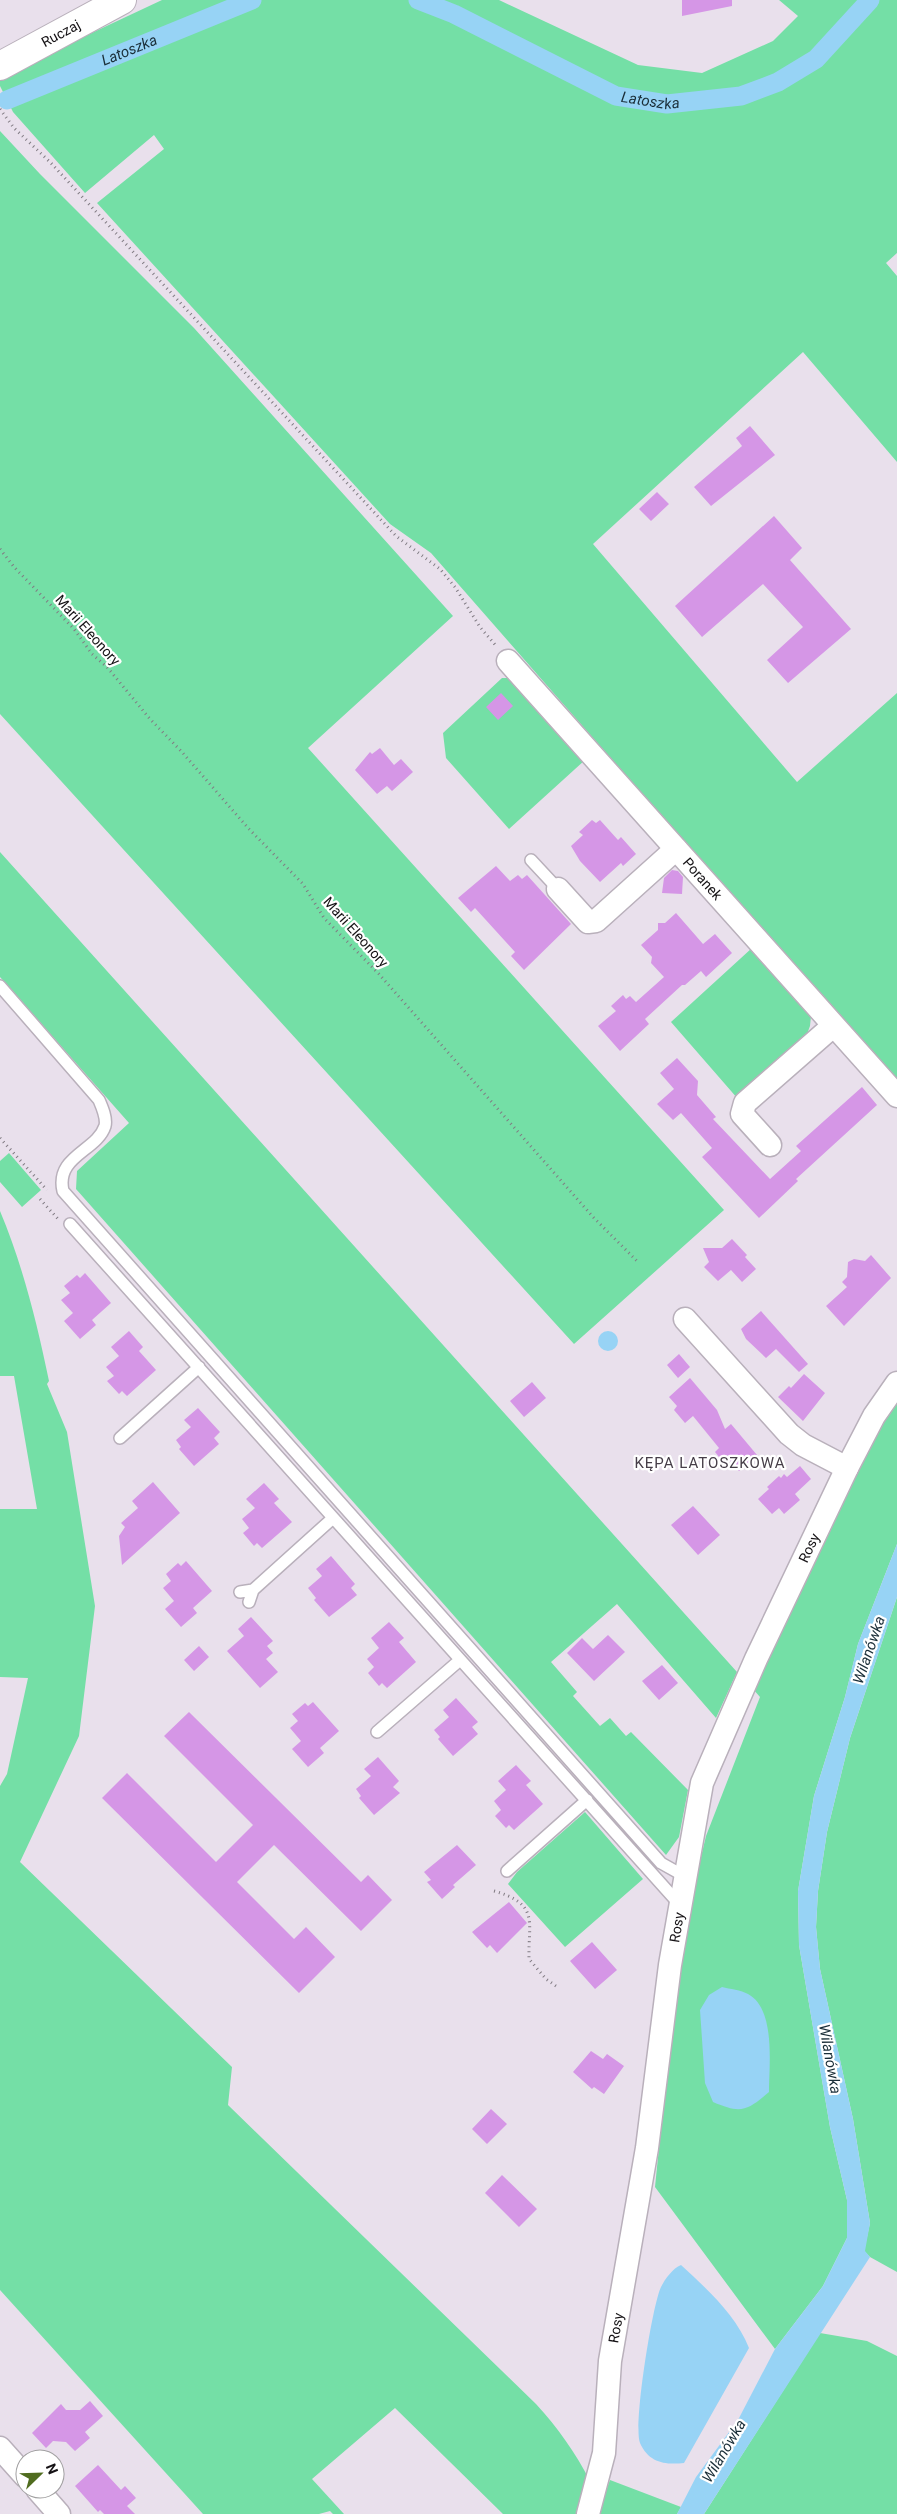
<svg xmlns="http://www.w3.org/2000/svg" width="897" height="2514" font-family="Roboto,sans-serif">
	<rect width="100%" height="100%" fill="#e9e0ec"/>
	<path fill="#74dfa6" d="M162 0H499L638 65 702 73 773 41 798 16 779 0H897V253L886 263 897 276V462L803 352 593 544 797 782 897 693V1085L431 553 390 524 97 203 164 149 154 135 85 193 13 112 0 86V76Z
		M0 131 40 174 194 328 453 616 308 748 724 1210 574 1344 0 714Z
		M502 678H512L585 760 509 829 446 758 443 733Z
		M0 852 737 1672 716 1718 617 1604 551 1662 577 1692 573 1696 600 1726 610 1718 626 1736 631 1732 688 1790 679 1837 666 1855 76 1189 77 1171 129 1123 0 977Z
		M752 948 811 1016 810 1026 803 1045 738 1099 671 1022Z
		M9 1153 41 1190 22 1207 0 1182V1161Z
		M0 1211C23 1266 37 1323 49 1381L47 1384 67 1432 95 1606 79 1736 20 1862 232 2067 228 2105 536 2404C558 2428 575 2452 590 2481L580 2514H503L395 2408 312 2479 344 2514H333L330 2511 319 2514H203L0 2290V1786L7 1774 28 1678 0 1677V1509H37L14 1376H0Z
		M897 1397V1544L858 1644 845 1697 814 1796 798 1891 799 1945 830 2127 847 2200V2238L823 2286 775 2349 655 2187 675 1989 690 1903 706 1836 760 1697 753 1689 875 1430Z
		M897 1597V2272L870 2257 864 2251 870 2223 853 2119 820 1969 816 1927 818 1891 827 1832 850 1738Z
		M585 1812 643 1879 565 1947 508 1884 517 1872Z
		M820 2333 867 2341 897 2356V2514H704Z
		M610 2480 681 2507 677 2514H597Z"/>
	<path fill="#97d3f5" d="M598 1341a10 10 0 1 1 20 0a10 10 0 1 1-20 0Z
		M897 1544V1597L850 1738 827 1832 818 1891 816 1927 820 1969 853 2119 870 2223 865 2251 870 2257 704 2514H677L696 2477 738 2420 775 2349 823 2286 847 2238V2200L830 2127 799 1945 798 1891 814 1796 845 1697 858 1644Z
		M722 1987C730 1989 741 1990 748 1994 776 2009 769 2065 769 2092 747 2111 741 2114 713 2102L705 2083 700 2010 709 1995Z
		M681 2265C707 2289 736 2315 749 2348L684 2463C665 2465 649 2463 640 2443 633 2426 652 2306 661 2287 665 2279 673 2268 681 2265Z"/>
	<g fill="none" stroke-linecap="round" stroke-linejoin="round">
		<g stroke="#97d3f5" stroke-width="19">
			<path id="s1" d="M418 0 454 14 616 96 667 104 741 96 778 82 816 59 870 0"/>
			<path id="s2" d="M7 100 252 0"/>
		</g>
	</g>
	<path fill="#d596e6" d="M682 0H732V6L682 16Z
		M750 426 775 455 711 506 694 487 742 446 736 438Z
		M657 492 669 504 651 521 639 509Z
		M774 516 802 548 790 560 851 629 788 683 767 660 803 627 763 584 702 637 675 606Z
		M501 693 513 706 498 720 486 707Z
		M380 748 394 765 401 759 413 772 392 791 387 786 377 794 355 770 370 752 372 754Z
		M592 820 596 823 600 820 618 840 621 837 636 854 623 866 621 863 600 882 580 861 571 846 583 835 579 832Z
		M496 866 510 881 518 875 522 879 527 875 571 924 524 970 511 956 515 952 475 908 471 912 458 898Z
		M672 870 678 871 683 877 682 894 662 893 664 878Z
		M676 913 703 944 715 934 732 953 706 977 701 971 685 985H682L645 1019 649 1024 620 1051 598 1026 616 1011 611 1006 623 995 626 999 630 996 636 1002 664 977 651 963 652 957 641 945 658 930V923H665Z
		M677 1058 698 1081 697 1095 716 1117 713 1119 770 1179 801 1151 796 1146 862 1087 877 1105 796 1179 798 1181 759 1218 702 1157 712 1148 681 1113 673 1120 657 1104 674 1089 660 1073Z
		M732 1239 747 1255 745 1257 756 1269 742 1282 731 1270 718 1281 704 1267 709 1262 703 1248H722Z
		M871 1255 891 1278 844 1326 826 1306 847 1287 842 1282 847 1277 848 1262 854 1259 865 1261Z
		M85 1273 111 1303 92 1320 96 1325 80 1339 64 1321 73 1313 61 1300 70 1293 64 1286 77 1275 80 1278Z
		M761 1311 808 1364 799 1372 776 1349 766 1358 746 1339 741 1329Z
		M129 1331 143 1347 139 1351 156 1370 127 1396 122 1391 119 1394 107 1381 114 1376 106 1367 119 1356 111 1347Z
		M679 1354 690 1367 678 1378 667 1365Z
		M804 1374 825 1393 803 1421 778 1397 789 1386 791 1388Z
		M690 1378 717 1410 725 1429 731 1424 757 1455 739 1471 729 1459 724 1463 715 1452 719 1448 693 1416 685 1423 674 1410 677 1406 669 1397Z
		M532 1382 546 1398 524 1417 510 1401Z
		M198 1408 220 1432 214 1438 219 1444 194 1466 179 1449 181 1447 176 1440 191 1427 184 1420Z
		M800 1466 811 1479 795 1494 800 1500 784 1514 779 1508 772 1514 758 1499 769 1489 767 1487 779 1476 781 1478 784 1474 787 1477Z
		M153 1482 180 1513 122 1565 119 1536 125 1527 121 1523 138 1508 132 1501Z
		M264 1483 279 1499 274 1503 292 1522 262 1548 257 1543 254 1546 243 1533 249 1528 242 1519 255 1508 246 1499Z
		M693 1506 720 1535 698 1555 671 1525Z
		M331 1556 355 1584 351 1588 357 1595 329 1617 314 1600 316 1598 308 1588 322 1576 316 1569Z
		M186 1561 212 1591 193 1608 197 1613 181 1627 165 1609 174 1601 163 1588 171 1581 166 1574 178 1563 181 1566Z
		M251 1617 273 1641 267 1646 273 1653 266 1659 278 1672 260 1688 227 1651 244 1636 238 1629Z
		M389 1622 404 1638 399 1642 416 1662 387 1688 382 1683 379 1686 368 1673 374 1667 367 1659 379 1648 371 1638Z
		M608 1635 625 1652 594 1681 567 1653 582 1638 593 1649Z
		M199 1646 209 1657 194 1671 184 1660Z
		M662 1665 678 1683 659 1700 642 1681Z
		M456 1698 478 1722 472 1727 478 1734 453 1756 438 1739 440 1737 434 1730 449 1717 443 1710Z
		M313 1702 339 1731 320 1748 324 1753 308 1767 292 1749 301 1741 290 1728 298 1721 292 1714 305 1703 308 1706Z
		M189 1712 361 1882 368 1875 392 1900 361 1931 274 1845 237 1882 294 1939 306 1927 335 1957 299 1993 102 1798 127 1773 216 1862 253 1825 164 1736Z
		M378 1757 399 1781 393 1787 400 1793 374 1815 359 1798 361 1796 356 1789 371 1776 364 1769Z
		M516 1765 531 1781 526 1785 543 1804 514 1830 509 1825 506 1828 495 1816 501 1810 494 1801 506 1790 498 1781Z
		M457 1845 476 1865 453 1885 455 1887 442 1899 427 1882 431 1880 424 1872Z
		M509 1902 527 1923 497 1953 490 1945 487 1948 472 1932Z
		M592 1942 617 1970 595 1989 570 1961Z
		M591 2051 603 2059 607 2054 624 2066 604 2094 594 2087 592 2089 573 2072Z
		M491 2109 507 2124 487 2144 472 2129Z
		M502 2175 537 2209 519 2227 485 2193Z
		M90 2401 103 2416 85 2432 90 2438 75 2451 66 2442 53 2441 46 2448 32 2433 61 2404 66 2410H80Z
		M98 2465 121 2490 125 2486 136 2498 127 2506 135 2514H104L100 2510 98 2512 75 2486Z"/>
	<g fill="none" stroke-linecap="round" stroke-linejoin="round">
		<defs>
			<path id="lane" d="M531 860 558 889
				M0 986 99 1100C102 1107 107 1118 105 1126 97 1151 55 1156 63 1191L661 1863 686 1877
				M70 1224 681 1906
				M120 1438 199 1367
				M240 1592 253 1590
				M249 1602 253 1590 333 1518
				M377 1732 460 1660
				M507 1871 587 1800"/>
			<g id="street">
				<path id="s3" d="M508 661 897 1096"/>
				<path d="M558 889 588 922 596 921 676 849"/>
				<path d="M770 1145 742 1114 745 1103 833 1026"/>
				<path d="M685 1319 789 1434 803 1445 847 1468"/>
				<path d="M0 2448 25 2476"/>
				<path d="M37 2489 59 2514"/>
				<path id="s4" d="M588 2514 604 2453 610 2361 647 2148 670 1965 702 1783 756 1659 847 1468 874 1416 897 1383"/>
			</g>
			<g id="secondary">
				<path id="s5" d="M0 66 122 0"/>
			</g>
		</defs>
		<use href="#lane" stroke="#b9b0bb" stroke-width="14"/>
		<use href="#street" stroke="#b9b0bb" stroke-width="25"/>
		<use href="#secondary" stroke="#b9b0bb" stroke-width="30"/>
		<path stroke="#817b83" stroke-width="3" stroke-dasharray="1 4" stroke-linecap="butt" d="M0 109 14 128 50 162 396 536 440 569 455 587 480 627 497 647
			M0 549 14 567 74 629 92 654 107 667 150 719 182 752 248 828 303 884 324 918 379 974 593 1217 638 1262
			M0 1138 47 1190
			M40 1199 58 1219
			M494 1891C540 1904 528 1922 529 1959L546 1979 556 1986"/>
		<use href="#lane" stroke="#fff" stroke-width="11"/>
		<use href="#street" stroke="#fff" stroke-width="22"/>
		<use href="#secondary" stroke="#fff" stroke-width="28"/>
	</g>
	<g text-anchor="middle" stroke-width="4.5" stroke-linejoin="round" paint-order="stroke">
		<g font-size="14" fill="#151215" stroke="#fff">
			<text dy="5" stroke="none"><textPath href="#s5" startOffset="69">Ruczaj</textPath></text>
			<text transform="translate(88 630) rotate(48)" y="5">Marii Eleonory</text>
			<text dy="5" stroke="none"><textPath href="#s3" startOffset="292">Poranek</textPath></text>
			<text transform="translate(356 932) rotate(48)" y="5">Marii Eleonory</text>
			<text dy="5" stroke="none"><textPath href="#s4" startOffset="999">Rosy</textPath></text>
			<text dy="5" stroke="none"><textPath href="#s4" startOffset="594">Rosy</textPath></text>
			<text dy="5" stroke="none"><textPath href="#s4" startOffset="189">Rosy</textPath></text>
		</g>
		<g font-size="15" font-style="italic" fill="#1a2e38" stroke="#fff">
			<text dy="5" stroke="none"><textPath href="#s2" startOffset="132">Latoszka</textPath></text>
			<text dy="5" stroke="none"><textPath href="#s1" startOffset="255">Latoszka</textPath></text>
			<text transform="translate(869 1650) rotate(-71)" y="5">Wilanówka</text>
			<text transform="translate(830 2059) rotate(80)" y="5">Wilanówka</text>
			<text transform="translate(724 2451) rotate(-59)" y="5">Wilanówka</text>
		</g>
		<g font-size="15" letter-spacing="1" fill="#463e48" stroke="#fff">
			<text x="710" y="1468">KĘPA LATOSZKOWA</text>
		</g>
	</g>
	<g transform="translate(40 2474) rotate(67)"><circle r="24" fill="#ffffff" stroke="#a1a0a1"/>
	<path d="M0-4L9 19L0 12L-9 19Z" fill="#506c1f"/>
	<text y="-8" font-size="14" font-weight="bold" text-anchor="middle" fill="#151215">N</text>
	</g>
</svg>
